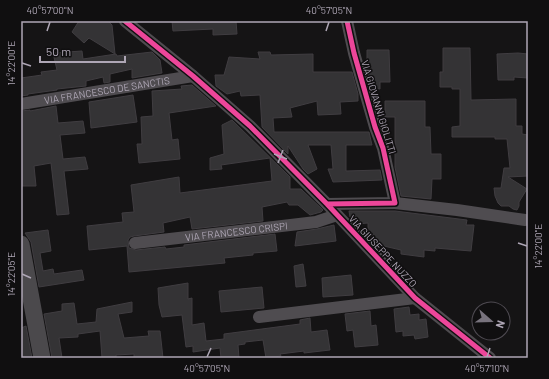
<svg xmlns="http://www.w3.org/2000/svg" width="549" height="379" font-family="Barlow,sans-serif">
	<rect width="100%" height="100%" fill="#151415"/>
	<path fill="#343335" stroke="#403d41" d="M79 21H108L112 25 115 54 89 38 84 43 72 32Z
		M172 21H236L237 34 213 35V29L173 31Z
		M443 48H470L471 100 516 99V126H522V134L528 135V176L508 177 527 189 519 202V206L517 210 513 209 509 206H501L498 203 495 196 494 188H501L504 168H510L507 139H495V137H452V127L460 126V89H452V87H440V72H443Z
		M367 50H389L390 82H380V89L372 88 367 71Z
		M82 51 83 59 116 54 117 56 152 52 160 60 162 73 132 78V69L110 74V82L104 83 103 77 86 81V86L57 89V90L28 94V95L21 96V78L42 75 41 72 57 70 53 53Z
		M258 52H270L271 55 313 54V72H352L358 94V101L340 102 341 114 318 115 317 101 290 108 292 117 273 118 274 132H369L372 145H346V171L380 170 382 180 333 182 328 169H333L331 145H308L317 169 308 174 303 169 288 146V154L262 127 260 95 241 96 240 91 227 94 216 86 215 75H224L229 57 260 59Z
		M518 53 528 54V78L514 77V80H498L497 54Z
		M192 85 216 106 169 113 172 140 178 139 180 159 139 163 137 144H142L141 117 153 116 152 91 182 89 181 86Z
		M133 95 137 122 91 128 89 102Z
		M385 101H425V127H430L431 154H441V179H432L431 199 401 196 395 167V117H385Z
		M56 106 58 123 83 121 85 133 60 135 63 159 85 157 88 169 64 171 69 214 57 215 51 163 34 166 36 186H21V111L30 110V111Z
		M232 120 290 177V189H301L323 210 321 212 310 215 298 205H289L287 202 262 207 263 221 192 229 190 217 163 223 164 232 134 236 130 237 128 240 129 248 136 250 165 247 166 249 184 247V245L275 234 277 251 253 253V255L224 258 225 263 129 272 127 246 89 250 87 226 123 222 122 213 134 212 131 185 179 177 180 193 272 181 270 158 221 165 222 169 210 170V158L224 154 222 125Z
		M349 211H395L467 220 466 225H474L471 251 435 248V251L424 250V257L401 254V250L375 244 373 242V236H368V223L356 224 354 218 352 219 350 217Z
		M334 225 336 241 295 246 297 232 317 229Z
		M48 230 51 251 40 253 43 271 53 269 54 274 82 270 84 280 39 287 31 242 25 233Z
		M303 264 306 286 296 287 294 266Z
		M351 275 353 295 323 297 322 278Z
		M188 283V299L192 298V325L204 323 206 341 224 339V334L300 324V320L310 318 311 332 327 330 330 350 304 353V351L280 354 281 356 266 358 263 340 245 342V344L238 345 239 358H221L220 348 193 352V346L186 347 182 315 162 317 159 305 158 288Z
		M262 287 264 308 221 312 219 291Z
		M132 302V312L118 314 124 338 149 336 148 331H160L163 358H134V354L116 355V358H102L100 331 78 334V337L59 338 62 358H52L44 314 62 311V304L74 303 77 324 96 322 97 309Z
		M409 307 410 315 419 314V320L426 319 428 337 415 339 414 335 403 336V331L396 332 394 309Z
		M370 311 371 326 376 325 378 345 355 347 353 330 347 331 345 314Z
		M26 326 32 358H21V328Z"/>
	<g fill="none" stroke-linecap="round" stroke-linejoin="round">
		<g stroke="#4f4c50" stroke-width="12">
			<path d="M125 21 193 76 250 126 327 204 415 298 490 358"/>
			<path id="s1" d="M21 104 193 76"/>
			<path d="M395 203 457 210 525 220"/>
			<path d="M327 204 395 203 383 148 375 127 354 53 347 21"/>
			<path id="s2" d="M135 243 316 222 337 215"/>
			<path d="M259 317 415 298"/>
		</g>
		<path stroke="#4b494c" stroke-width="17" d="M21 244 42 358"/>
		<defs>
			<path id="cycleway" d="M125 21 193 76 250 126 327 204 415 298 490 358
				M327 204 395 203 383 148 375 127 354 53 347 21"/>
		</defs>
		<use href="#cycleway" stroke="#100f10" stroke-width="8"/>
		<use href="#cycleway" stroke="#ed469a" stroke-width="5"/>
	</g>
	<path fill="none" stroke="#aea6b5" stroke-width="1.5" d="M47 31 50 22M326 31 329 22M22 63 31 66M274 154 287 159M278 163 283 150M518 243 527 246M22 274 31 278M207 357 211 348M487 357 490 348"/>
	<g text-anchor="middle" stroke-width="3" stroke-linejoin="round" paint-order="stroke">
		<g font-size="10" fill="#aea6b5" stroke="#100f10">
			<text dy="4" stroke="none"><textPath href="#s1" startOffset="87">VIA FRANCESCO DE SANCTIS</textPath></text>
			<text transform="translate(379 107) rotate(73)" y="4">VIA GIOVANNI GIOLITTI</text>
			<text dy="4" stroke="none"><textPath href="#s2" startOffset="102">VIA FRANCESCO CRISPI</textPath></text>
			<text transform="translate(383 251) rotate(47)" y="4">VIA GIUSEPPE NUZZO</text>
		</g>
	</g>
	<rect width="549" height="379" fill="none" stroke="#100f10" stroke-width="44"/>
	<g transform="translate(491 321) rotate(110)"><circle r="19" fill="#100f10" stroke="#4f4b52"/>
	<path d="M0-3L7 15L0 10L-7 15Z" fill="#78737d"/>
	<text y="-6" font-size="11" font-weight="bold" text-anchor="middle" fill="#aea6b5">N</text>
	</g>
	<path d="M40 56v6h85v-6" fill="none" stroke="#aea6b5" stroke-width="2"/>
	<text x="46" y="56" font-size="12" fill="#aea6b5" stroke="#100f10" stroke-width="3" paint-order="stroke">50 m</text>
	<rect x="22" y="22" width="505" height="335" fill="none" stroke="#aea6b5" stroke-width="1.5"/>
	<g font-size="10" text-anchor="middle" fill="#aea6b5">
		<text x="50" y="14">40°57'00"N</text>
		<text x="329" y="14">40°57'05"N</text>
		<text transform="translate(11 63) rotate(-90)" y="4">14°22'00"E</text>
		<text transform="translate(538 246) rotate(-90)" y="4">14°22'00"E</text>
		<text transform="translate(11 274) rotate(-90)" y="4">14°22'05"E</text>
		<text x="207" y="372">40°57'05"N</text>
		<text x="487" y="372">40°57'10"N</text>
	</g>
</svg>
